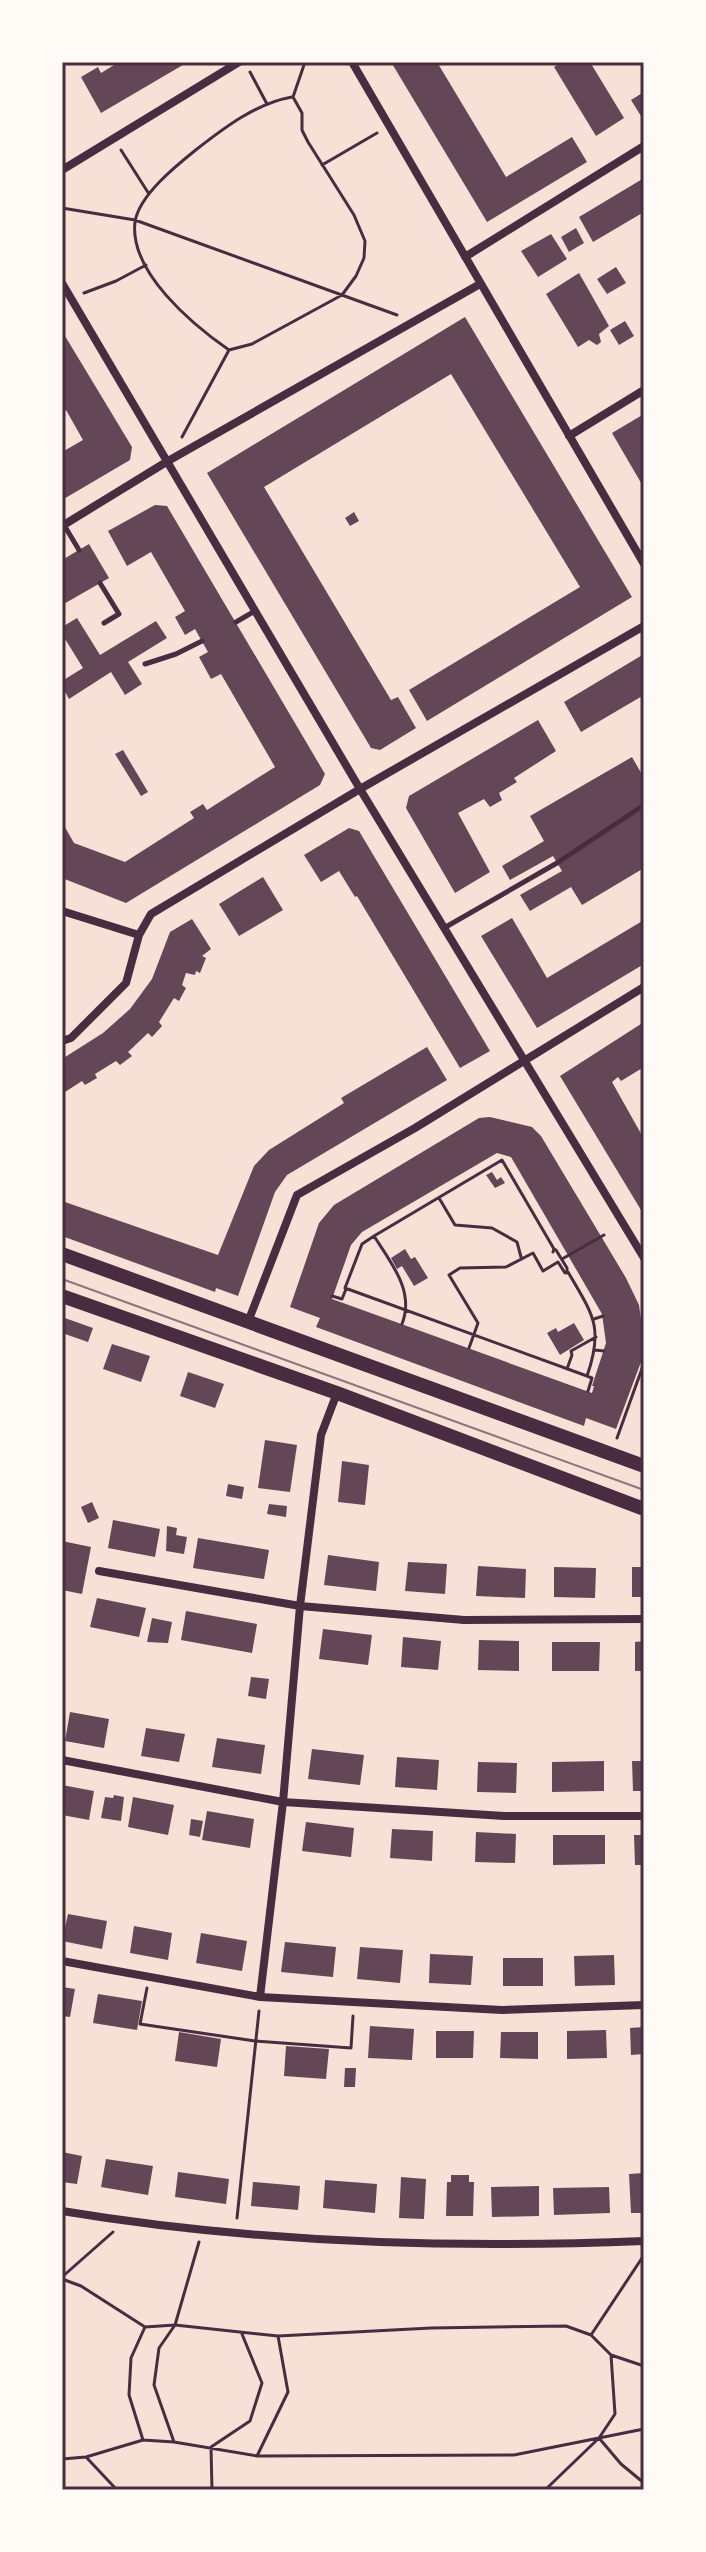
<svg xmlns="http://www.w3.org/2000/svg" width="706" height="2552" font-family="Figtree,sans-serif">
	<rect width="100%" height="100%" fill="#f7e1d7"/>
	<path fill="#644757" fill-rule="evenodd" d="M119 62H188L101 113 81 77 98 67 101 73Z
		M391 62H437L506 177 572 137 587 162 487 222Z
		M562 62H590L624 118 596 136 554 67Z
		M644 92V121L631 100Z
		M644 178V212L593 242 579 217Z
		M576 228 584 243 569 252 561 237Z
		M551 234 567 259 538 277 521 251Z
		M616 267 626 283 607 294 597 279Z
		M579 273 609 326 599 334 601 342 597 345 589 340 578 347 546 294Z
		M465 317 632 597 427 721 409 690 580 587 451 374 264 487 391 700 398 697 416 728 380 750 371 748 207 473Z
		M625 321 634 336 619 345 610 330Z
		M62 331 132 447 130 460 62 500V452L83 440 66 410 62 413Z
		M644 414V488L612 433Z
		M155 505 167 506 325 774 320 785 126 903 62 878V822L74 843 125 862 194 818 190 812 203 804 207 810 275 767 221 674 211 679 199 657 208 652 195 629 185 635 175 617 185 611 151 552 127 566 108 531Z
		M354 512 359 521 350 526 345 518Z
		M89 544 109 578 62 605V560Z
		M77 618 100 655 156 621 167 638 128 662 142 684 125 695 111 672 69 699 62 686V681L83 668 62 634V627Z
		M644 654V695L581 732 564 702Z
		M538 720 556 751 514 778 517 782 499 793 502 800 490 807 484 799 458 813 490 872 455 893 406 808 409 796Z
		M123 750 148 792 141 796 115 754Z
		M632 757 644 778V868L582 905 571 887 530 911 520 895 562 871 553 856 510 880 502 866 544 841 530 816Z
		M349 828 359 831 490 1051 460 1068 357 896 355 897 339 871 321 882 304 855Z
		M263 877 283 910 239 936 219 904Z
		M512 918 547 978 644 920V964L537 1028 481 936Z
		M192 919 211 949 202 956 206 958 200 973 196 971 195 975 186 973 182 985 186 988 179 1001 174 998 159 1022 162 1026 152 1037 148 1033 128 1052 132 1056 120 1065 116 1061 95 1074 97 1078 85 1085 82 1081 62 1094V1059L103 1033 130 1009 152 979 170 932Z
		M644 1022V1067L621 1081 618 1077 612 1082 644 1139V1215L560 1076Z
		M427 1047 447 1080 287 1175 275 1192 238 1296 216 1288 215 1292 62 1236V1201L218 1255 254 1166 269 1150 344 1103 341 1098Z
		M490 1117 532 1127 541 1136 626 1278 639 1305 643 1334 641 1362 616 1429 586 1418 584 1426 316 1327 320 1318 290 1307 319 1223 334 1205 479 1118ZM497 1153 511 1157 602 1314 606 1343 592 1386H594L592 1393 332 1299 351 1245 362 1232Z
		M492 1172 497 1180 501 1177 505 1183 495 1188 486 1175Z
		M405 1249 411 1259 415 1257 428 1278 414 1286 402 1266 397 1269 391 1258Z
		M62 1317 93 1328 88 1342 62 1333Z
		M574 1323 584 1340 560 1355 547 1333 556 1328 558 1332Z
		M112 1344 150 1356 141 1382 103 1369Z
		M188 1372 224 1384 215 1408 180 1396Z
		M265 1440 297 1445 290 1492 258 1488Z
		M342 1461 369 1465 365 1505 338 1502Z
		M228 1484 244 1487 242 1499 226 1496Z
		M92 1502 99 1518 88 1523 81 1507Z
		M269 1504 287 1506 286 1517 267 1514Z
		M113 1520 160 1529 155 1557 108 1548Z
		M167 1526 177 1528 176 1535 187 1537 184 1554 166 1551Z
		M198 1538 269 1550 264 1579 193 1568Z
		M62 1541 91 1547 82 1594 62 1590Z
		M328 1555 379 1562 376 1591 324 1585Z
		M408 1562 447 1564 445 1594 405 1591Z
		M478 1566 526 1569 525 1598 476 1596Z
		M554 1567 596 1568 595 1598 554 1597Z
		M632 1567H644V1597H632Z
		M97 1598 146 1608 139 1637 90 1627Z
		M186 1611 257 1624 252 1653 181 1640Z
		M152 1618 172 1622 168 1643 147 1642Z
		M323 1629 372 1635 368 1665 319 1659Z
		M403 1637 441 1641 438 1670 401 1667Z
		M479 1640 519 1641V1671L478 1670Z
		M644 1641V1671H635V1642Z
		M552 1642H600L599 1671H552Z
		M251 1677 269 1679 266 1699 248 1696Z
		M70 1712 109 1719 104 1748 65 1741Z
		M146 1728 185 1734 179 1762 141 1756Z
		M217 1738 265 1745 261 1774 212 1767Z
		M312 1749 364 1755 360 1785 308 1779Z
		M397 1757 439 1760 437 1790 395 1787Z
		M604 1761V1791L552 1792V1762Z
		M632 1761H644V1791H633Z
		M478 1762 517 1763 516 1793 477 1792Z
		M62 1785 94 1791 89 1820 62 1815Z
		M114 1795 124 1797 121 1821 101 1818 105 1797 113 1798Z
		M133 1797 174 1805 168 1835 128 1827Z
		M207 1811 254 1819 250 1848 202 1840Z
		M191 1819 203 1821 200 1837 189 1835Z
		M306 1822 354 1828 351 1857 302 1851Z
		M392 1829 433 1831 432 1861 390 1858Z
		M476 1832 516 1834 515 1863 475 1862Z
		M553 1835H605V1864L553 1865Z
		M634 1835H644V1865H635Z
		M68 1914 107 1921 102 1949 62 1941Z
		M134 1926 172 1933 168 1960 130 1953Z
		M201 1933 247 1941 242 1971 196 1963Z
		M285 1942 336 1947 333 1977 281 1972Z
		M360 1947 403 1950 400 1983 357 1979Z
		M430 1954 473 1956 471 1985 429 1983Z
		M614 1955 615 1985 575 1986 574 1956Z
		M503 1958H543V1986H503Z
		M62 1987 75 1989 70 2017 62 2016Z
		M98 1994 142 2001 137 2030 93 2023Z
		M370 2026 414 2029 412 2060 368 2058Z
		M644 2027V2054L631 2055 630 2028Z
		M606 2030 607 2058 567 2059V2031Z
		M436 2031H474L473 2058H436Z
		M179 2032 221 2039 217 2067 175 2061Z
		M501 2032H538V2059L500 2058Z
		M286 2046 329 2049 326 2079 284 2076Z
		M345 2068H356L355 2087H344Z
		M62 2152 82 2156 77 2184 62 2182Z
		M106 2159 153 2166 148 2195 101 2187Z
		M178 2172 229 2179 226 2204 175 2197Z
		M644 2173V2213H631L629 2174Z
		M451 2175H469V2182H474L473 2216H446L447 2182H451Z
		M401 2177 426 2179 424 2219 399 2218Z
		M325 2180 377 2184 375 2213 323 2208Z
		M253 2182 300 2186 298 2210 251 2206Z
		M539 2186V2216L492 2217 491 2187Z
		M609 2187 610 2213 554 2215 553 2188Z"/>
	<g fill="none" stroke-linecap="round" stroke-linejoin="round">
		<path stroke="#4a2c40" stroke-width="3" d="M250 72 267 104
			M121 150 149 194
			M322 165 377 133
			M62 208 135 220 397 315
			M84 293 116 281 146 265
			M229 350C193 325 129 272 135 222 139 195 177 165 197 149 225 127 257 103 292 97
			M182 437 229 350 252 344 342 295 356 276 364 258 365 241 354 215 308 142 302 130V113L293 97 305 62
			M439 1198 455 1225 492 1228 517 1242 521 1257
			M374 1236C391 1263 415 1291 402 1324
			M554 1249 502 1160 374 1236 362 1244 345 1288 587 1376C604 1327 593 1315 568 1272
			M553 1252 554 1249 556 1250 567 1268V1273
			M562 1259 604 1235
			M332 1296 342 1299 346 1289
			M594 1319 603 1316
			M469 1348 478 1323 449 1275 460 1268 506 1267 533 1253 543 1271 558 1262 565 1273
			M595 1350 604 1351
			M567 1369 572 1355 571 1351 596 1337
			M587 1376 592 1378 588 1391
			M617 1438 644 1363
			M147 1988 140 2024 255 2041 351 2048 353 2016
			M237 2218 259 2011
			M62 2277 113 2232
			M62 2279 81 2286 145 2327 175 2325 278 2336 431 2328 566 2326 591 2335 611 2355 615 2414 599 2438 545 2490
			M591 2335 644 2255
			M611 2355 644 2366
			M599 2438 644 2429
			M143 2440 129 2395 131 2358 145 2327
			M174 2442 154 2385 159 2348 175 2325 199 2242
			M257 2456 288 2392 278 2336
			M86 2457 117 2490
			M62 2459 86 2457 143 2440 174 2442 257 2456 514 2455 599 2438 621 2464 644 2483
			M212 2490 211 2447 250 2421 262 2383 242 2334"/>
		<path stroke="#4a2c40" stroke-width="5" d="M64 525 79 550
			M100 583 119 614 104 623
			M236 622 255 611
			M145 664 176 654 202 641
			M444 928 557 863 644 805"/>
		<path stroke="#4a2c40" stroke-width="8" d="M352 62 644 564
			M62 170 239 62
			M465 257 644 146
			M62 283 360 789 644 1258
			M569 436 644 390
			M62 526 168 461 480 284
			M62 911 139 935
			M62 1041 71 1038 126 983 139 935 151 914 360 789 644 626
			M248 1322 297 1195 415 1128 644 987
			M99 1571 300 1606 464 1620 644 1619
			M62 1760 283 1802 504 1816H644
			M62 1961 260 1997 502 2010 644 2005
			M260 1997 283 1802 300 1606 321 1435 337 1393
			M62 2211C254 2243 449 2249 644 2241"/>
		<path stroke="#4a2c40" stroke-width="14" d="M62 1254 644 1466
			M62 1296 337 1393 644 1509"/>
		<path stroke="#8f747c" stroke-width="2" d="M62 1279 644 1490"/>
	</g>
	<rect width="706" height="2552" fill="none" stroke="#fffaf5" stroke-width="128"/>
	<rect x="64" y="64" width="578" height="2424" fill="none" stroke="#4a2c40" stroke-width="3"/>
</svg>
